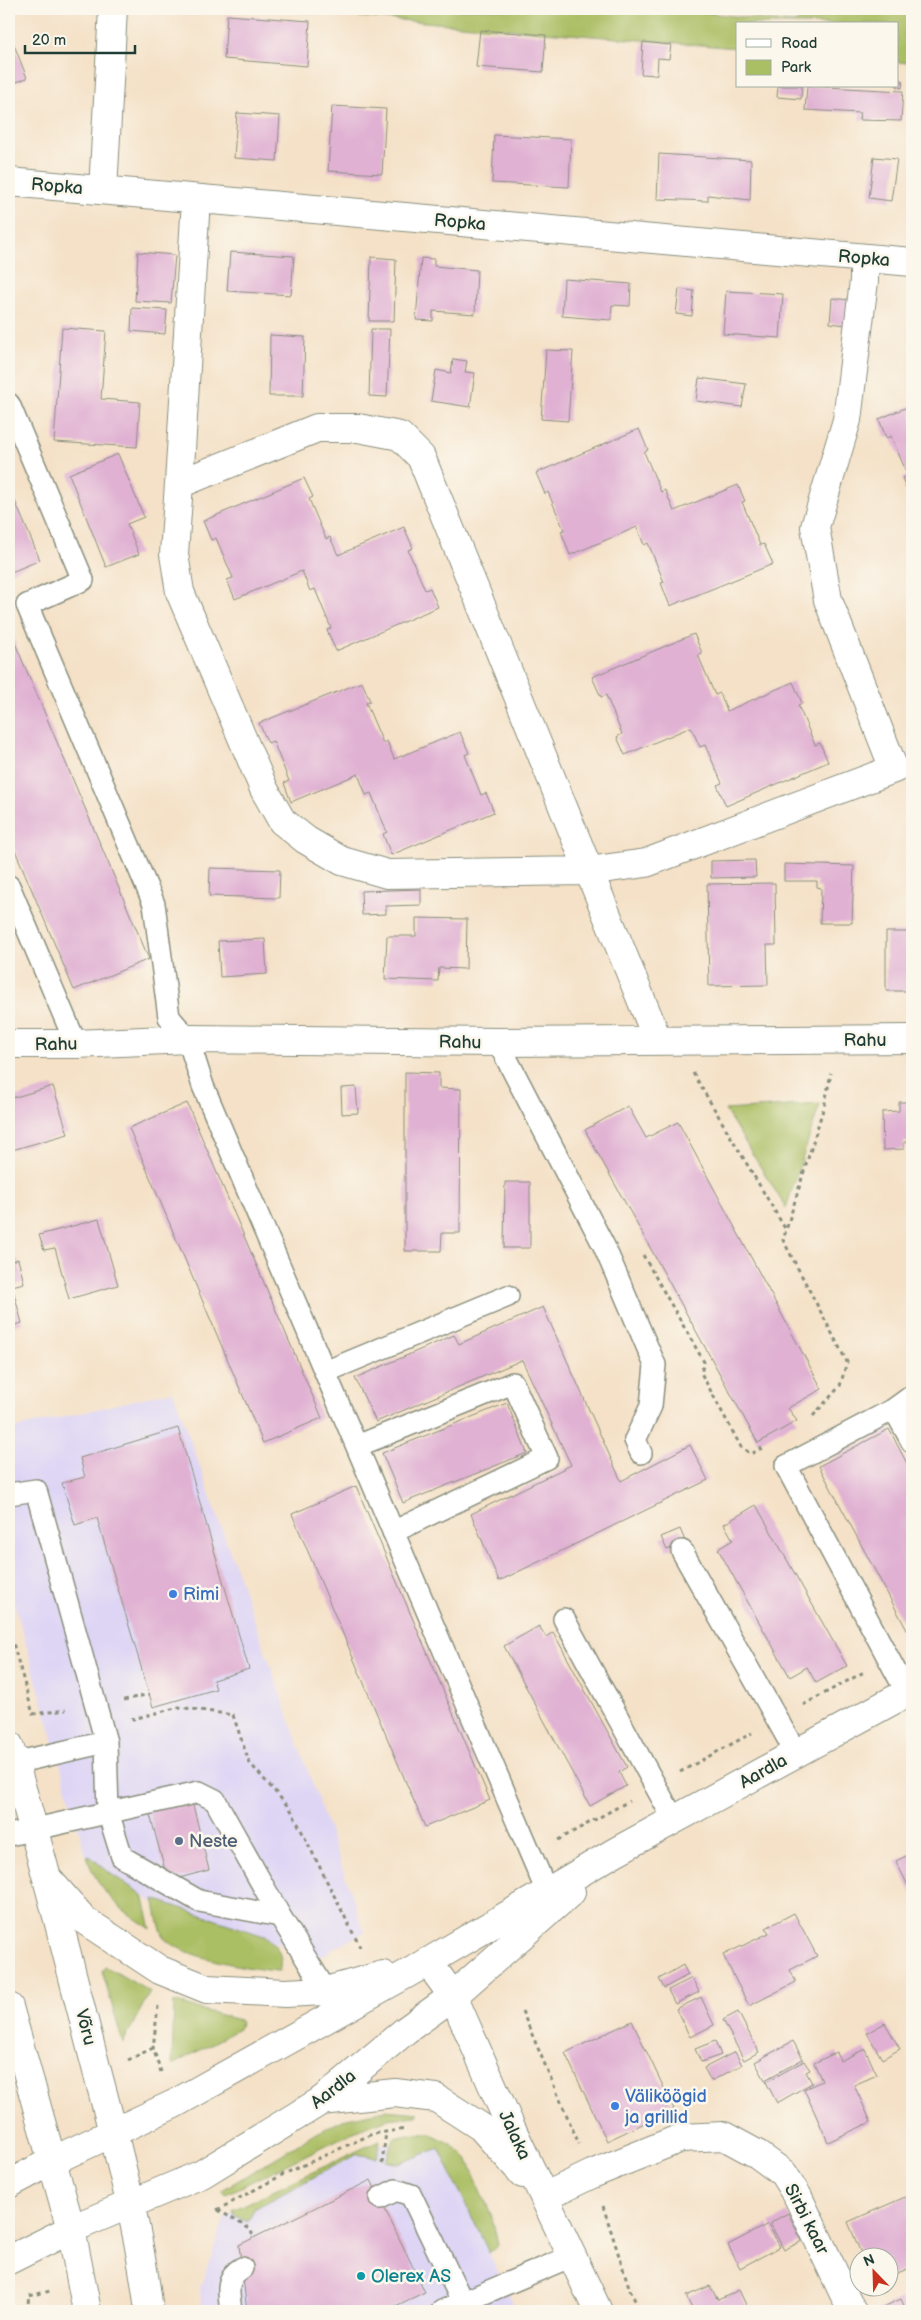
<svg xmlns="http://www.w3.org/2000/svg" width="921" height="2320" font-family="'Balsamiq Sans',sans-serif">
	<rect width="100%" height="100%" fill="#fbf7ec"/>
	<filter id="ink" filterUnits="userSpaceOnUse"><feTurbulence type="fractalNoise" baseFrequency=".02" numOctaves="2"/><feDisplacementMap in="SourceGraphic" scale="10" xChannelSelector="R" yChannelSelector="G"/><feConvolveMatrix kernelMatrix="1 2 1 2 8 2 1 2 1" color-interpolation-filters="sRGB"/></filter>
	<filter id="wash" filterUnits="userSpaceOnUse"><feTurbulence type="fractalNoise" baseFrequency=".0096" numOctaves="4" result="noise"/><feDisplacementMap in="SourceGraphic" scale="20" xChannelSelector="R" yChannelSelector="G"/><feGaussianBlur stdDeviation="1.12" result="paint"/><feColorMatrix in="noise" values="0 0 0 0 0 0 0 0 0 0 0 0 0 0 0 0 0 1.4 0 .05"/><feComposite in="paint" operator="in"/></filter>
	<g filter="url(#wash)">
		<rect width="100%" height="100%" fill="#f4e1c7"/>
		<path fill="#ded5f5" d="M173 1391 365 1932 319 1957 153 1902 86 1856 9 1584V1430Z
			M377 2144 437 2145 515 2307 507 2311H202L200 2288 225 2217Z"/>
		<path fill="#aabe63" stroke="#647e4c" d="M267 9H675L793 23 831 9H912V63L897 62V24H737V48Z
			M820 1104 786 1208 725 1110Z
			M86 1856 91 1857 111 1874 143 1895 151 1929C117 1907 101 1895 86 1856Z
			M154 1899 267 1937C278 1948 284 1955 279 1971 256 1970 175 1957 164 1936 158 1926 157 1910 154 1899Z
			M105 1967 112 1970 150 1992 123 2043 102 1971Z
			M174 2002 239 2020 241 2023 239 2029 172 2065Z
			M385 2110 418 2113 417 2116 388 2119 351 2133 226 2194 222 2190 317 2133 347 2118Z
			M415 2134H432L451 2144 467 2158 492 2217 498 2245 489 2253 439 2148 398 2164 386 2161 393 2138Z
			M380 2140 377 2158 357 2154 254 2209 248 2222 235 2216 233 2210Z"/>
		<g id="blocks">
			<path fill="#e0b1d3" d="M227 15 310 21 307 66 224 59Z
				M480 30 546 35 543 72 476 67Z
				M9 32 27 78 9 85Z
				M643 42 671 45 669 59 658 58 657 75 641 74Z
				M897 80H903L902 88 897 87Z
				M778 86H802L801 99 777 97Z
				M807 86 903 91 901 121 859 120 860 113 805 110Z
				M332 106 386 109 382 174 328 171Z
				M237 113 280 116 277 161 234 158Z
				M494 135 571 139 569 187 492 183Z
				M659 154 751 160 750 200 708 195V201L657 199Z
				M874 157 897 159 891 201 869 198Z
				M138 252 175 255 171 303 135 301Z
				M230 252 294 256 291 295 227 291Z
				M371 257 396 259 394 321H369Z
				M421 258 434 259V266L477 270 475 314 433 311V321L416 320Z
				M564 279 631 284 630 306 612 305 611 320 562 316Z
				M679 289 694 291 692 316 676 314Z
				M726 291 783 294 780 338 723 334Z
				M832 298 849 300 846 325 830 323Z
				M132 308 167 310 165 334 131 331Z
				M62 328 106 331 101 399 140 402 137 447 54 442Z
				M371 329H390L387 397 369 396Z
				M270 335 305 337 303 396H269Z
				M546 350 573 351 568 421 541 419Z
				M453 359 467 361 465 372 475 373 470 407 431 401 436 370 451 373Z
				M699 378 746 384 742 407 696 401Z
				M912 405V496L910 497 902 478 908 476 891 436 886 438 879 419Z
				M639 429 648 450 644 452 661 492 665 490 674 511 738 485 745 501 742 502 760 545 764 544 773 564 670 606 661 583 664 582 648 543 644 545 637 527 570 555 561 531 564 530 548 492 545 494 536 473Z
				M118 454 144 517 127 524 139 554 106 567 69 474Z
				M304 478 313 497 309 499 326 539 330 537 338 555 404 527 413 548 408 550 425 590 430 588 438 607 336 651 327 630 331 628 315 589 310 591 302 571 235 599 227 580 233 578 216 538 211 540 203 521Z
				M9 487 40 560 9 573Z
				M9 629 149 959 74 990 9 836Z
				M694 634 702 653 698 655 715 695 720 693 727 711 793 682 802 703 798 705 815 745 820 743 828 762 726 806 717 785 722 783 705 745 700 747 691 727 625 755 617 737 622 734 606 695 601 697 592 677Z
				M362 682 370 701 366 703 383 743 387 741 394 759 460 732 469 753 465 755 481 795 486 793 494 812 391 855 383 834 387 832 371 793 366 795 358 774 291 802 284 783 289 781 273 741 268 743 259 723Z
				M755 860 756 877 711 878V861Z
				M784 864 854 866 852 923H820L821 888 817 887V881H784Z
				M210 868 280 870 279 898 209 896Z
				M775 883 776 945H767L768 985 709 986 707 884Z
				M421 889V905L386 906V914L362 915 361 891Z
				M416 918 467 919 466 969 439 968 438 981 385 979 387 936H416Z
				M886 932H912V991H886Z
				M265 939 267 974 220 977 218 941Z
				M405 1072 439 1073V1088L461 1089 460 1233H442L441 1251H405Z
				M53 1086 68 1134 12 1150 9 1139V1099Z
				M356 1087 358 1113 342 1114 341 1088Z
				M899 1102H912V1142H904V1149L883 1150 882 1112 899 1111Z
				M187 1103 322 1418 263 1443 129 1128Z
				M628 1106 646 1138 678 1122 822 1389 788 1408 797 1421 758 1443 585 1130Z
				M505 1182H530V1248H504Z
				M99 1219 118 1285 69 1299 55 1248 44 1250 39 1235Z
				M18 1259 24 1283 12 1286 22 1323 9 1327V1262Z
				M543 1307 621 1481 690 1445 708 1480 499 1581 471 1514 571 1465 522 1360 376 1422 355 1378 454 1335 459 1344Z
				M507 1403 527 1453 403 1503 382 1453Z
				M178 1428 249 1669 213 1680 216 1689 153 1707 97 1518 75 1525 62 1483 85 1477 80 1458Z
				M889 1429 912 1473V1630L908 1632 819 1466Z
				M356 1486 490 1800 425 1827 292 1514Z
				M756 1505 847 1666 816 1683 807 1667 790 1677 718 1549 733 1540 724 1524Z
				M680 1529 686 1543 667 1550 661 1537Z
				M539 1626 546 1637 553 1632 627 1767 619 1772 626 1786 590 1806 504 1646Z
				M192 1801 209 1870 168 1881 149 1811Z
				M912 1853V1894L896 1861Z
				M794 1913 817 1956 790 1970 796 1982 749 2006 723 1955 769 1933 766 1928Z
				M683 1965 688 1975 664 1988 659 1979Z
				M692 1978 699 1992 675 2004 668 1990Z
				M701 1997 714 2025 690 2037 676 2009Z
				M738 2012 759 2052 744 2060 723 2020Z
				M632 2021 674 2109 607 2141 565 2053Z
				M885 2023 900 2049 882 2059 867 2033Z
				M715 2041 721 2055 701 2062 695 2049Z
				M793 2041 803 2059 765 2080 755 2062Z
				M865 2049 877 2075 854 2085 871 2122 828 2142 804 2089 822 2081 814 2063 837 2052 840 2061Z
				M735 2052 742 2065 711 2081 704 2068Z
				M804 2061 810 2070 806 2072 812 2083 777 2103 766 2082Z
				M371 2180 425 2292 385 2311H247L239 2245Z
				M912 2194V2267L888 2277V2258H863L848 2222Z
				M788 2213 802 2241 784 2250 770 2223Z
				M768 2224 780 2247 740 2268 728 2245Z
				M710 2286 718 2300 739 2290 749 2311H693L686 2296Z
				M901 2299 906 2310 912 2307V2311H874Z"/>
		</g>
	</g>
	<g filter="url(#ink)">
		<use href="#blocks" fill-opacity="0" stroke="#8a8f7e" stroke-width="1"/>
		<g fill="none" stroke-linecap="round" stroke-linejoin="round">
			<defs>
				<path id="service" d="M9 404 83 580 27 605 154 904 169 1017 188 1039 203 1086 325 1372 508 1296
					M9 886 76 1044
					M498 1042 604 1246 655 1365 651 1406 635 1440 641 1453
					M325 1372 547 1892
					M894 1409 912 1396
					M357 1446 513 1383 547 1458 393 1532
					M9 1494 36 1490 106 1742 108 1812 122 1857 199 1901 280 1916
					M682 1551 796 1753
					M564 1619 674 1820
					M907 1693 786 1466 894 1409 912 1442
					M14 1763 106 1742
					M9 1835 199 1792 215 1800 280 1916 326 1991
					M380 2198 396 2190 411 2195 462 2301
					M231 2311C229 2294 224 2278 242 2268
					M442 2311 572 2256"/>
				<path id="minor" d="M9 182 912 262
					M103 190 113 9
					M179 484 196 199
					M658 1041C579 846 500 651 421 457L400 436 358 428H317L179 484 174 554 180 592 264 789 282 821 306 840 342 861 387 874 588 871 646 863 894 769 828 600 815 527 847 420 864 281V258
					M9 1044H76L188 1039 498 1042 912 1039
					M428 1962 453 1996 509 2123 598 2311
					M321 2101 395 2093 436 2098 481 2127 523 2174
					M544 2197 592 2174 681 2138 724 2136 757 2154 783 2173 798 2197 852 2311"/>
				<path id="tertiary" d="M48 1879 84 1920 160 1970 207 1989 285 1993 326 1991 383 1975
					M9 2184 52 2161 174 2104 428 1962 615 1852 912 1690
					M9 2260 71 2229 202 2174 321 2101 406 2030 453 1996 571 1892"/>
				<path id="secondary" d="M9 1745C40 1847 66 1950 92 2052 114 2135 139 2226 149 2311
					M9 2007 71 2229 87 2311"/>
			</defs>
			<use href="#service" stroke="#8a8f7e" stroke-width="24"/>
			<use href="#minor" stroke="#8a8f7e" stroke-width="30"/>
			<use href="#tertiary" stroke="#8a8f7e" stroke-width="30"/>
			<use href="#secondary" stroke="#8a8f7e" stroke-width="30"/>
			<path stroke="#8a8f7e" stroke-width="3" stroke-dasharray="4 4" stroke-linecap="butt" d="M747 9 792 13 805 9
				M693 1073 786 1230
				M643 1255 704 1362 701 1373 741 1447 751 1454 762 1448
				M813 1416 840 1386 847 1362 783 1240 825 1103 831 1073
				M9 1629 33 1714 66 1710
				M124 1700 150 1694
				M803 1705 864 1672
				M133 1717V1719L179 1707 233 1715 249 1762 291 1810 360 1947
				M680 1772 752 1733
				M558 1840 629 1801
				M158 2006 153 2048 161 2072
				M522 2011 579 2144
				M128 2060 153 2048
				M382 2164 386 2132
				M603 2206 630 2290 640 2311
				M217 2210 284 2174 372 2134 406 2129
				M218 2210 250 2229 254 2238
				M27 2311 29 2296 50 2291"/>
			<use href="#service" stroke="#fff" stroke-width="21"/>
			<use href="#minor" stroke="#fff" stroke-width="28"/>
			<use href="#tertiary" stroke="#fff" stroke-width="28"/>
			<use href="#secondary" stroke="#fff" stroke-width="28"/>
		</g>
	</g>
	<g fill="#3f7fe0" stroke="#fbf7ec" stroke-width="2">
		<circle cx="173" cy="1594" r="5"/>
		<circle cx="615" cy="2106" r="5"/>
	</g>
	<circle fill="#5c6f8a" stroke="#fbf7ec" stroke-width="2" cx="179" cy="1841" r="5"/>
	<circle fill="#0f9aa8" stroke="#fbf7ec" stroke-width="2" cx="361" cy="2276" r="5"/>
	<g text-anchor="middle" stroke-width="5" stroke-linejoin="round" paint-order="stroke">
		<g font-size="18" fill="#1f3d34" stroke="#fbf7ec">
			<text transform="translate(57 186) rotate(5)" y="6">Ropka</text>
			<text transform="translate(460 222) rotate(5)" y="6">Ropka</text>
			<text transform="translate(864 258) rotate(5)" y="6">Ropka</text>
			<text x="865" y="1046">Rahu</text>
			<text transform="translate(460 1042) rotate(1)" y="6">Rahu</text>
			<text transform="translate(56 1044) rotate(-1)" y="6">Rahu</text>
			<text transform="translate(763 1771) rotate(-29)" y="6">Aardla</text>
			<text transform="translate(86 2027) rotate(76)" y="6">Võru</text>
			<text transform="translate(333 2089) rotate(-38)" y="6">Aardla</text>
			<text transform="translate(515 2135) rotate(65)" y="6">Jalaka</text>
			<text transform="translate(807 2219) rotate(63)" y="6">Sirbi kaar</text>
		</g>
		<g font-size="18" fill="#366cbe" stroke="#fbf7ec" text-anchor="start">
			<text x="183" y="1600">Rimi</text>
			<text x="625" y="2102">Väliköögid<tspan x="625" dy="21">ja grillid</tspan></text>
		</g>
		<g font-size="18" fill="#4e5e75" stroke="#fbf7ec" text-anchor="start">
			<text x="189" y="1847">Neste</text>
		</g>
		<g font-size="18" fill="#0d838f" stroke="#fbf7ec" text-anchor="start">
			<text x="371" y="2282">Olerex AS</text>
		</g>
	</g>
	<rect width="921" height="2320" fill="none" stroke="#fbf7ec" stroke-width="30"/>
	<rect x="736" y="22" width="162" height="65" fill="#fbf7ec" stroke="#a3ada2"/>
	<rect x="746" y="39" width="25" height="8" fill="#ffffff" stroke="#a3ada2"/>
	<text x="781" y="48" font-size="15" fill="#1f3d34">Road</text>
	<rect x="746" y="60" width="25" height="15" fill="#aabe63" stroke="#a3ada2"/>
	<text x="781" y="72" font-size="15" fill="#1f3d34">Park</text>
	<g transform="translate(874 2272) rotate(337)"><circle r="24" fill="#fbf7ec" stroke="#a3ada2"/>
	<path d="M0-4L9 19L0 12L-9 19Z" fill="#c8321e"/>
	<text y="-8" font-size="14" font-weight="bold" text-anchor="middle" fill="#1f3d34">N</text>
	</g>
	<path d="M25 45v8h110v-8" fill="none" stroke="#1f3d34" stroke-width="2.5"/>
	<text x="32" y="45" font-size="15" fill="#1f3d34" stroke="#fbf7ec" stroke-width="4" paint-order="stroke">20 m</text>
</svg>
